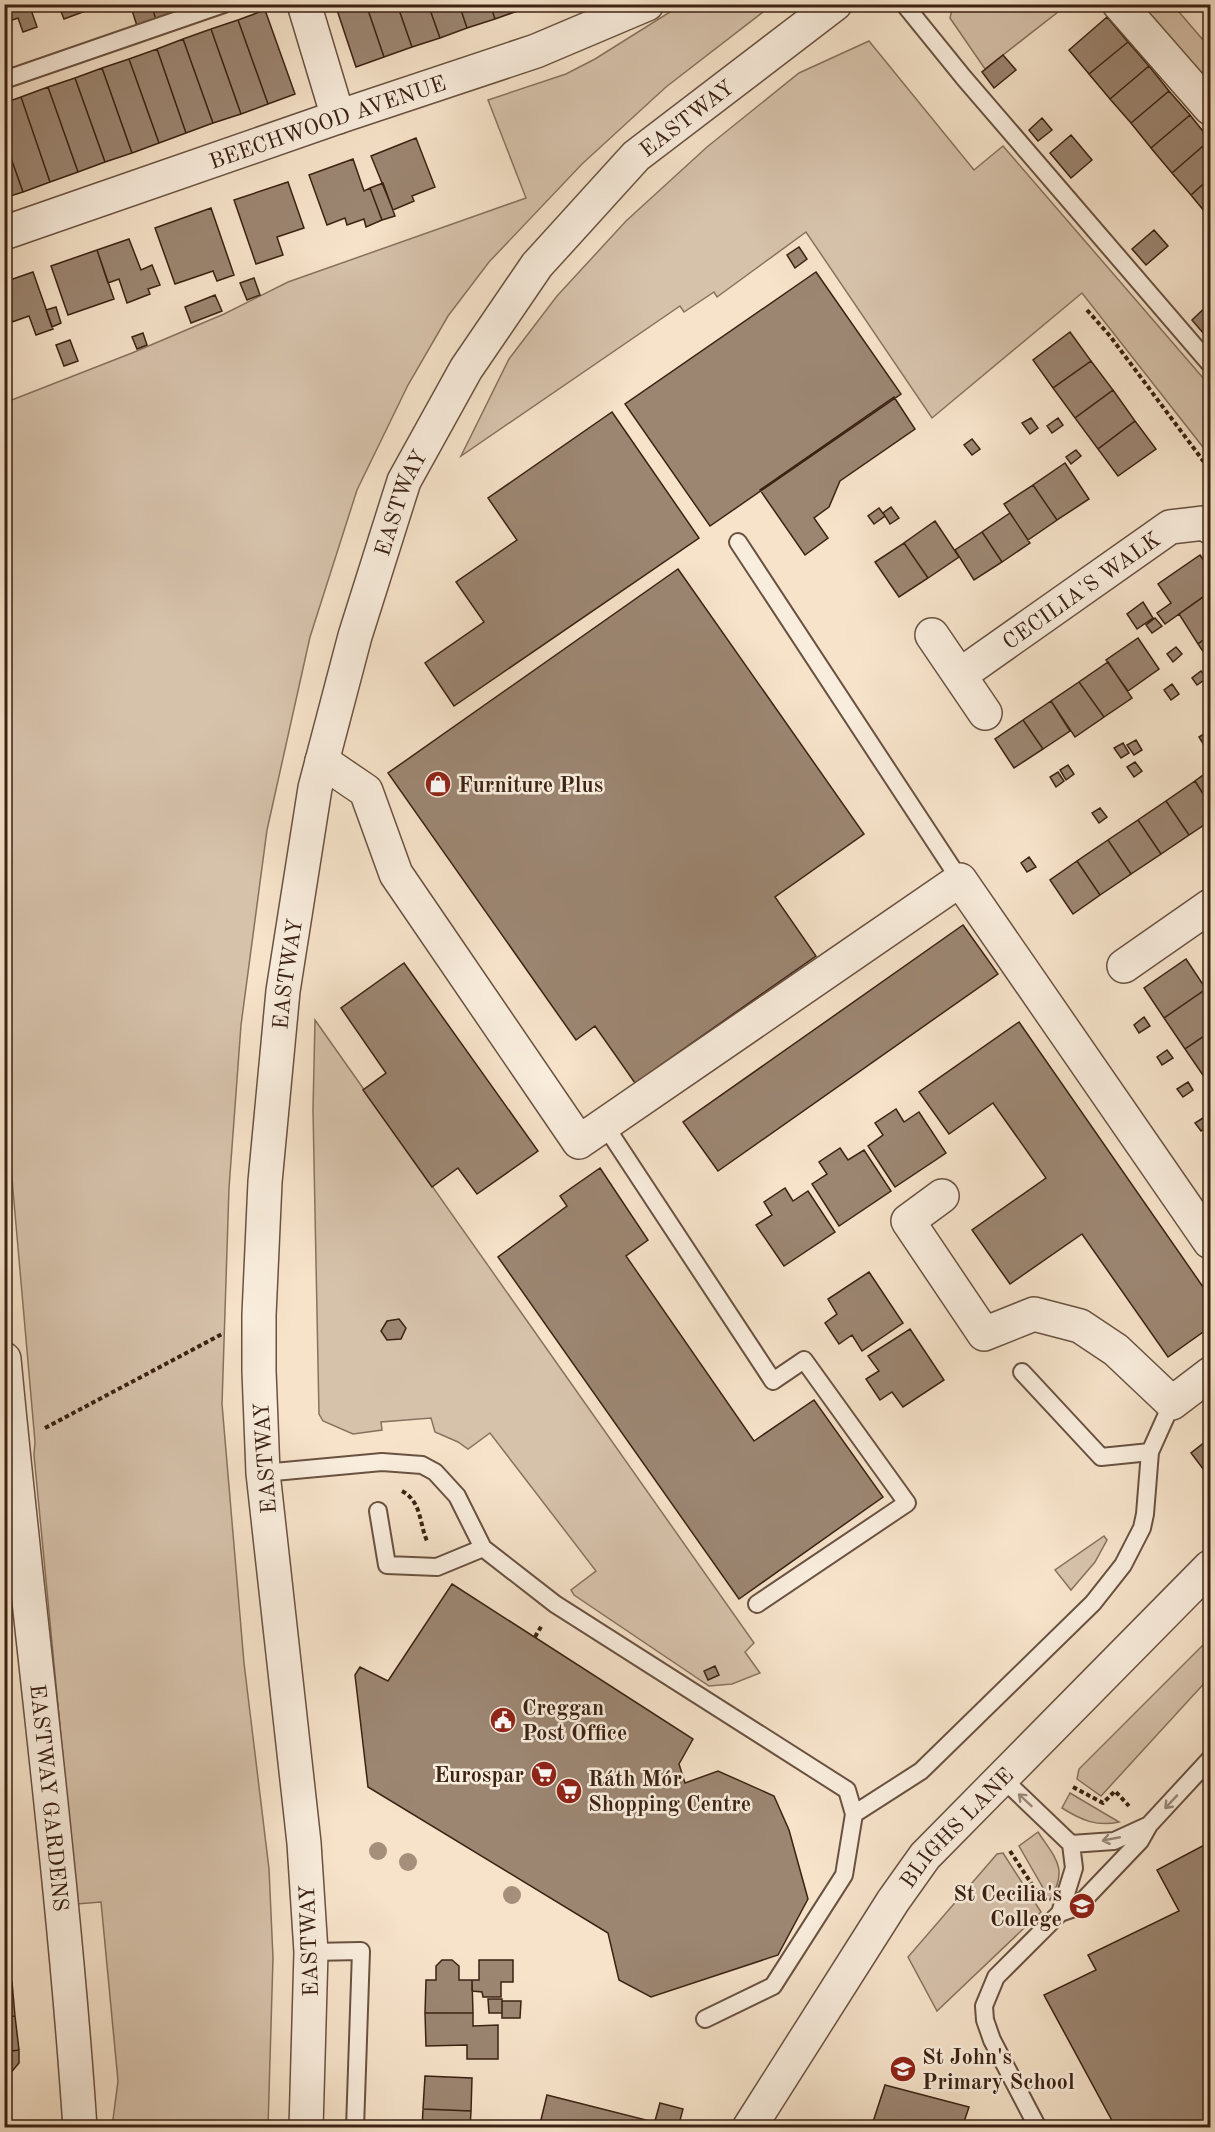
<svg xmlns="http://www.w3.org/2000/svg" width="1215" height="2132" font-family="'Old Standard TT',serif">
	<rect width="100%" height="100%" fill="#f6e3ca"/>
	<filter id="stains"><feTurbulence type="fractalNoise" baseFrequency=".00333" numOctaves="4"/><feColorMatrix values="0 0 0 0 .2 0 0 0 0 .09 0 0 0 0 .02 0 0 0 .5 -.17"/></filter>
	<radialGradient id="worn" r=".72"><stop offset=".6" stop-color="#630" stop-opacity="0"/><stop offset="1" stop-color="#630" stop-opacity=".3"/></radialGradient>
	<path fill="#d6c2ab" stroke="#88725f" stroke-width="1.5" d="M681 5H772L666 87 582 164 489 262 448 316 408 385 357 490 310 637 267 830 241 1025 229 1188 222 1404 244 1663 269 1869 273 1958 268 2127H112L118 2081 101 1902 77 1904 34 1455 35 1442 5 1099 4 403 132 353 224 314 288 282 526 198 488 100 566 74 595 59Z
		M953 5H1067L985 69 950 18Z
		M1141 5H1173L1210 48V86Z
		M869 41 974 170 1003 146 1210 386V456L1082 293 932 418 806 232 717 297 714 292 684 312 680 306 461 456 509 359 557 296 626 221 707 147 799 73Z
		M315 1020 754 1643 745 1652 760 1673 732 1684 709 1686 574 1595 571 1590 596 1571 490 1433 468 1449 458 1442 435 1432 431 1418 381 1422 382 1430 353 1434 323 1421 319 1414 313 1110Z
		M1104 1536 1107 1540 1095 1562 1071 1590 1055 1570Z
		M1210 1638V1677L1101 1796 1077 1779 1079 1769Z
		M1070 1793 1119 1822C1097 1827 1081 1820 1062 1808Z
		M1038 1832C1055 1858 1069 1868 1050 1900L1019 1846Z
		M1003 1853 1041 1912 937 2011 908 1957 997 1854Z"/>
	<path fill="#9c8672" stroke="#3b2213" stroke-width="1.5" d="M4 4H29L37 27 23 32 18 18 4 23Z
		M58 4H95L96 7 64 19Z
		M130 4H151L157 23 138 29Z
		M151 4H171L175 16 157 23Z
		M335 4H366L384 57 356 67Z
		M366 4H397L412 47 384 57Z
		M397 4H428L440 38 412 47Z
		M428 4H459L467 28 440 38Z
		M459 4H490L495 19 467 28Z
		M490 4H521L523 9 495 19Z
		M521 4H537L523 9Z
		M265 10 295 94 268 104 238 20Z
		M1107 17 1128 42 1089 74 1069 50Z
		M238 20 268 104 241 114 211 29Z
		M211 29 241 114 213 123 183 39Z
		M183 39 213 123 186 133 157 49Z
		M1128 42 1149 66 1110 99 1089 74Z
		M157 49 186 133 159 143 129 59Z
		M1003 55 1016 70 994 88 982 72Z
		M129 59 159 143 132 153 102 68Z
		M1149 66 1169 91 1131 123 1110 99Z
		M102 68 132 153 105 162 75 78Z
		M75 78 105 162 78 172 48 87Z
		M48 87 78 172 50 182 21 97Z
		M1169 91 1190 115 1151 148 1131 123Z
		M21 97 50 182 23 192 4 138V103Z
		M1190 115 1210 140 1172 173 1151 148Z
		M1042 118 1052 130 1038 141 1029 130Z
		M1071 135 1092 160 1071 178 1050 153Z
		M4 138 23 192 4 198Z
		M416 138 435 187 412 196 414 201 393 210 371 156Z
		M1210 140V178L1191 195 1172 173Z
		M353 159 364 191 370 188 382 220 366 227 364 219 347 225 345 218 327 225 309 175Z
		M1210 178V216L1209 217 1191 195Z
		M288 182 304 228 277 237 283 255 256 264 234 200Z
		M383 183 395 216 382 220 370 188Z
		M211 208 234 275 217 281 213 271 175 284 155 228Z
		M1154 230 1168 246 1146 265 1132 249Z
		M129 239 141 270 152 265 160 285 148 289 150 294 127 303 119 279 108 283 97 250Z
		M799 247 807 259 795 268 787 255Z
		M97 250 114 299 68 315 51 266Z
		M33 272 53 329 36 335 29 316 12 322 4 303V282Z
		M816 272 901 394 710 526 625 404Z
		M254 278 260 295 247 300 240 283Z
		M215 295 222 311 191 323 185 307Z
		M4 303 12 322 4 325Z
		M1210 303V329L1204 334 1192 320Z
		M56 307 61 323 52 327 46 310Z
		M1070 332 1091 361 1053 388 1033 360Z
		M143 333 147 345 137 349 132 337Z
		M70 340 78 361 64 366 56 345Z
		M1091 361 1113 390 1075 418 1053 388Z
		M1113 390 1135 421 1098 449 1075 418Z
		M894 397 915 429 840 481 829 507 814 518 828 538 805 555 760 490Z
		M612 412 699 538 454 706 425 663 484 622 456 582 517 540 488 498Z
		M1031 418 1038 428 1030 434 1022 423Z
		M1058 418 1063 425 1052 433 1047 426Z
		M1135 421 1156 449 1118 476 1098 449Z
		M972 439 980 449 972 455 964 445Z
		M1076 450 1081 456 1071 464 1066 457Z
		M1065 463 1089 499 1057 520 1033 485Z
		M1033 485 1057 520 1028 540 1004 504Z
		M891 507 899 518 890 524 883 513Z
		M879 508 885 516 874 524 868 516Z
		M1010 513 1030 543 1002 562 982 532Z
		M935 521 959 557 928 578 904 543Z
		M982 532 1002 562 974 580 955 550Z
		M904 543 928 578 899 597 875 562Z
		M1200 555 1210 570V592L1165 624 1157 613 1171 603 1158 584Z
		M678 569 864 834 775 897 816 956 635 1083 595 1026 576 1040 388 773Z
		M1210 592V635L1198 644 1179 614Z
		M1143 602 1153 618 1137 629 1127 614Z
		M1155 618 1162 626 1152 633 1146 625Z
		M1210 635V662L1198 644Z
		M1138 638 1159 669 1128 691 1106 660Z
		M1176 647 1182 654 1173 662 1167 654Z
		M1108 662 1132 698 1104 717 1079 682Z
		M1201 671 1207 678 1197 685 1192 678Z
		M1079 682 1104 717 1075 737 1051 701Z
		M1172 684 1179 694 1171 700 1164 690Z
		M1051 701 1070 731 1043 749 1023 720Z
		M1023 720 1043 749 1014 768 995 739Z
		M1207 732 1210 737V743L1205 747 1199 737Z
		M1136 740 1142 750 1134 755 1127 745Z
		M1123 743 1129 753 1121 758 1114 748Z
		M1135 762 1142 771 1134 777 1127 767Z
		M1068 765 1074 774 1066 780 1060 770Z
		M1210 770V805L1195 781Z
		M1058 772 1064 781 1056 787 1050 777Z
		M1195 781 1210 805V821L1189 835 1166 801Z
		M1166 801 1189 835 1161 854 1138 820Z
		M1100 808 1107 817 1099 823 1092 813Z
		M1138 820 1161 854 1131 874 1108 840Z
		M1108 840 1131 874 1100 895 1077 861Z
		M1029 857 1036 867 1027 872 1021 863Z
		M1077 861 1100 895 1073 914 1050 880Z
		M963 925 998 974 718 1171 683 1122Z
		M1186 959 1206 989 1164 1018 1144 988Z
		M404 963 538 1151 477 1194 458 1168 432 1187 363 1090 386 1073 341 1008Z
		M1206 989 1210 995V1032L1185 1049 1164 1018Z
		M1144 1017 1150 1026 1139 1033 1134 1025Z
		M1019 1022 1210 1297V1327L1168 1357 1082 1234 1010 1284 972 1230 1046 1178 993 1103 949 1134 919 1092Z
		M1210 1032V1078L1207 1081 1185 1049Z
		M1167 1050 1173 1058 1162 1065 1157 1057Z
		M1188 1082 1193 1090 1183 1097 1177 1089Z
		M896 1109 904 1122 919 1112 946 1153 895 1187 868 1146 883 1135 875 1123Z
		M1206 1116 1210 1124 1201 1131 1195 1123Z
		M840 1148 848 1160 864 1150 891 1191 839 1226 812 1184 827 1174 819 1162Z
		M600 1168 648 1240 626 1256 754 1441 814 1400 883 1497 739 1599 498 1257 567 1206 560 1196Z
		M785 1188 793 1201 808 1191 835 1232 784 1266 756 1225 772 1215 764 1202Z
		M869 1272 903 1323 862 1351 852 1335 839 1344 825 1323 837 1314 828 1299Z
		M399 1319 406 1328 401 1339 387 1340 381 1331 387 1321Z
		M910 1329 944 1380 903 1407 892 1392 880 1400 866 1379 879 1371 868 1356Z
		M1210 1438V1478L1191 1453Z
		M452 1584 693 1739 679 1764 685 1783 718 1771 774 1796 789 1830 808 1899 778 1955 651 1997 619 1980 608 1933 368 1787 355 1675 360 1667 388 1681Z
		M715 1666 719 1675 708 1680 704 1671Z
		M1210 1842V2128H1116L1044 1995 1096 1970 1088 1955 1179 1911 1157 1870Z
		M4 1924H6L10 1959H4Z
		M442 1960H452L459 1966V1980H472L473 2013H425L426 1980H436V1966Z
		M479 1960H513V1982H501V1997H483L482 1992 472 1991V1980H479Z
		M12 1982 15 2016 4 2017V1983Z
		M488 1999H502V2013H489Z
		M502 2001H521L520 2018H502Z
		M425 2013H473V2026L498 2025V2059H467V2045L426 2046Z
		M15 2016 19 2050 4 2052V2017Z
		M19 2050V2063L4 2081V2052Z
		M425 2076 472 2078 471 2111 423 2109Z
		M885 2085 969 2107 962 2128H871Z
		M547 2095 654 2122 653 2128H539Z
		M660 2103 683 2109 678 2128H653Z
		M423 2109 471 2111 470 2128H422Z"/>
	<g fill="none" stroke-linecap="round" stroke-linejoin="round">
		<defs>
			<path id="service" d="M904 4 964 78 1210 364
				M4 80 224 4
				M738 542 960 880
				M604 1124 773 1381 804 1360 907 1503 757 1604
				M1022 1372 1101 1457 1150 1452
				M263 1473 382 1462 422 1465 435 1472 457 1496 483 1548 555 1604 847 1790 854 1814 844 1875 773 1986 705 2019
				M378 1511 387 1565 437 1567 483 1548
				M1001 1777 1071 1844 1074 1868 1060 1913 996 1977 984 2006 985 2020 992 2040 1038 2128
				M854 1814 921 1771 1093 1603 1123 1565 1142 1528 1145 1514 1150 1452 1172 1403
				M1071 1844 1114 1841 1149 1825
				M1060 1913 1077 1907 1140 1841 1149 1825 1210 1759
				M311 1952 361 1951 355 2128"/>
			<g id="minor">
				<path d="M304 4 338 117"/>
				<path d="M1119 4 1210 108"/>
				<path id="s1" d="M4 233 338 117 536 51 647 4"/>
				<path d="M932 635 985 713"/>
				<path id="s2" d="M960 675 1170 527 1204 523 1210 527"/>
				<path d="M322 761 366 791 396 874 579 1142 960 880 1210 1242"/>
				<path d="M1124 966 1210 906"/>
				<path d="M942 1196 908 1221 984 1334 1034 1314 1080 1326 1116 1350 1172 1403 1210 1374"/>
				<path id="s3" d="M4 1359C28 1616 63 1871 80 2128"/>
				<path id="s4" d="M749 2128 893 1901 925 1856 1210 1567"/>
			</g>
			<g id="tertiary">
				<path id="s5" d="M306 2128 311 1952 304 1843 263 1473 259 1371V1315L265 1182 283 991 315 788 355 636 404 481 466 369 537 265 636 156 835 4"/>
			</g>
		</defs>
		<use href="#service" stroke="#6a5241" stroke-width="20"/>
		<use href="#minor" stroke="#6a5241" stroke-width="36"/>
		<use href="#tertiary" stroke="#6a5241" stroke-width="36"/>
		<path stroke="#3b2213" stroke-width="4" stroke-dasharray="4.5 3" stroke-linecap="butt" d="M1087 310 1110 336 1210 470
			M45 1428 224 1333
			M402 1491C422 1502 419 1523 427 1541
			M535 1637 542 1625
			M1073 1787 1103 1803 1115 1791 1129 1806
			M1010 1851 1039 1895"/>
		<use href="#service" stroke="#f9eddd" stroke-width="16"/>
		<use href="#minor" stroke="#f9eddd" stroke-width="33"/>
		<use href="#tertiary" stroke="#f9eddd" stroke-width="33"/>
	</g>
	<g fill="#a58f7a">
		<circle cx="378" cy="1851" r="9"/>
		<circle cx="408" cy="1862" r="9"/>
		<circle cx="512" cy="1895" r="9"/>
	</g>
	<defs><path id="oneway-shaft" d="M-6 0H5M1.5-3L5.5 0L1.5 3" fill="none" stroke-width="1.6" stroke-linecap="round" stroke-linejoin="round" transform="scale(1.5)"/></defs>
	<g stroke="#9a8878">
		<use href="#oneway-shaft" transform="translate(1025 1800) rotate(-137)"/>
		<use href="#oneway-shaft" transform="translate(1171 1802) rotate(133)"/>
		<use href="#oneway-shaft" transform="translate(1111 1839) rotate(169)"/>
	</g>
	<defs>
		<symbol id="shop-disc" viewBox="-11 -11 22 22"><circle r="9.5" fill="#8f2418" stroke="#f9eddd"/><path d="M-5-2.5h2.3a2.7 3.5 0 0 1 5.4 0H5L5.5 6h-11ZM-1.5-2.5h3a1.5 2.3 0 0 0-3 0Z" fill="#fff"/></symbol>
		<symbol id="civic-disc" viewBox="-11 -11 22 22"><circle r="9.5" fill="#8f2418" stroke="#f9eddd"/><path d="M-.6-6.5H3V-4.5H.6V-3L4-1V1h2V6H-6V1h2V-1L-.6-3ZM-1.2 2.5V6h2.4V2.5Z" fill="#fff"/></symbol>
		<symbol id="supermarket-disc" viewBox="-11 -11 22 22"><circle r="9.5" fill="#8f2418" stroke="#f9eddd"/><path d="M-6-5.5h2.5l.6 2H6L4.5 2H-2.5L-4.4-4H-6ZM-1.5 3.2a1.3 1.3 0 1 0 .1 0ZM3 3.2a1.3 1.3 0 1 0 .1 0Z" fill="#fff"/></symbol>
		<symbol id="school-disc" viewBox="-11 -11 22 22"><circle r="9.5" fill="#8f2418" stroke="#f9eddd"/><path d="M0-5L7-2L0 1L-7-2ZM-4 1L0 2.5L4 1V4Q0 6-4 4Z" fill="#fff"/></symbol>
	</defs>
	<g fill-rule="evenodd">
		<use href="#shop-disc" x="423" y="769" width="30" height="30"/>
		<use href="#civic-disc" x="488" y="1705" width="30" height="30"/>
		<use href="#supermarket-disc" x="529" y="1759" width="30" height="30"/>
		<use href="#supermarket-disc" x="554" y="1776" width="30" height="30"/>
		<use href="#school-disc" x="1067" y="1891" width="30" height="30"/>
		<use href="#school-disc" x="888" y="2054" width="30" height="30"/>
	</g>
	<g text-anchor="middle" stroke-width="5" stroke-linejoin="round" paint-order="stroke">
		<g font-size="22" fill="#3b2213" stroke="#f9eddd">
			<text dy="8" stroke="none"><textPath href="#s5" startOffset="2130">EASTWAY</textPath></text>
			<text dy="8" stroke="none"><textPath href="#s1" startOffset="342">BEECHWOOD AVENUE</textPath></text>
			<text dy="8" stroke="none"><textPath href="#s5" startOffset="1644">EASTWAY</textPath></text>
			<text dy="8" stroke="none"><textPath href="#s2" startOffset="148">CECILIA'S WALK</textPath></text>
			<text dy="8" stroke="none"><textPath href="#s5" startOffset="1158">EASTWAY</textPath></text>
			<text transform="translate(264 1458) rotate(-94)" y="8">EASTWAY</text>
			<text dy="8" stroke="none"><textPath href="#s3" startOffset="441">EASTWAY GARDENS</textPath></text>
			<text dy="8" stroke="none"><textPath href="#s4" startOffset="366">BLIGHS LANE</textPath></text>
			<text transform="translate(308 1941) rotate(-92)" y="8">EASTWAY</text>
		</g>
		<g font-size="22" font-weight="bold" fill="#3b2213" stroke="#f9eddd" text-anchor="start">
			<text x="458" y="792">Furniture Plus</text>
			<text x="522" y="1715">Creggan<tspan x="522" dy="25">Post Office</tspan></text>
			<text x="524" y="1782" text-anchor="end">Eurospar</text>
			<text x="588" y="1786">Ráth Mór<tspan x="588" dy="25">Shopping Centre</tspan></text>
			<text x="1062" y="1901" text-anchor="end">St Cecilia's<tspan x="1062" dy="25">College</tspan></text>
			<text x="922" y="2064">St John's<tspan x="922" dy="25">Primary School</tspan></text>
		</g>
	</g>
	<rect width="1215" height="2132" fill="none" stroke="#f6e3ca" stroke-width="24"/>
	<rect x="6" y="6" width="1203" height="2120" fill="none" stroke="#3b2213" stroke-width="3"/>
	<rect x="12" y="12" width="1191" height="2108" fill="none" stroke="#3b2213" stroke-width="1.5"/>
	<rect width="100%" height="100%" filter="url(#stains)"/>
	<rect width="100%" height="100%" fill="url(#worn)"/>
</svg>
